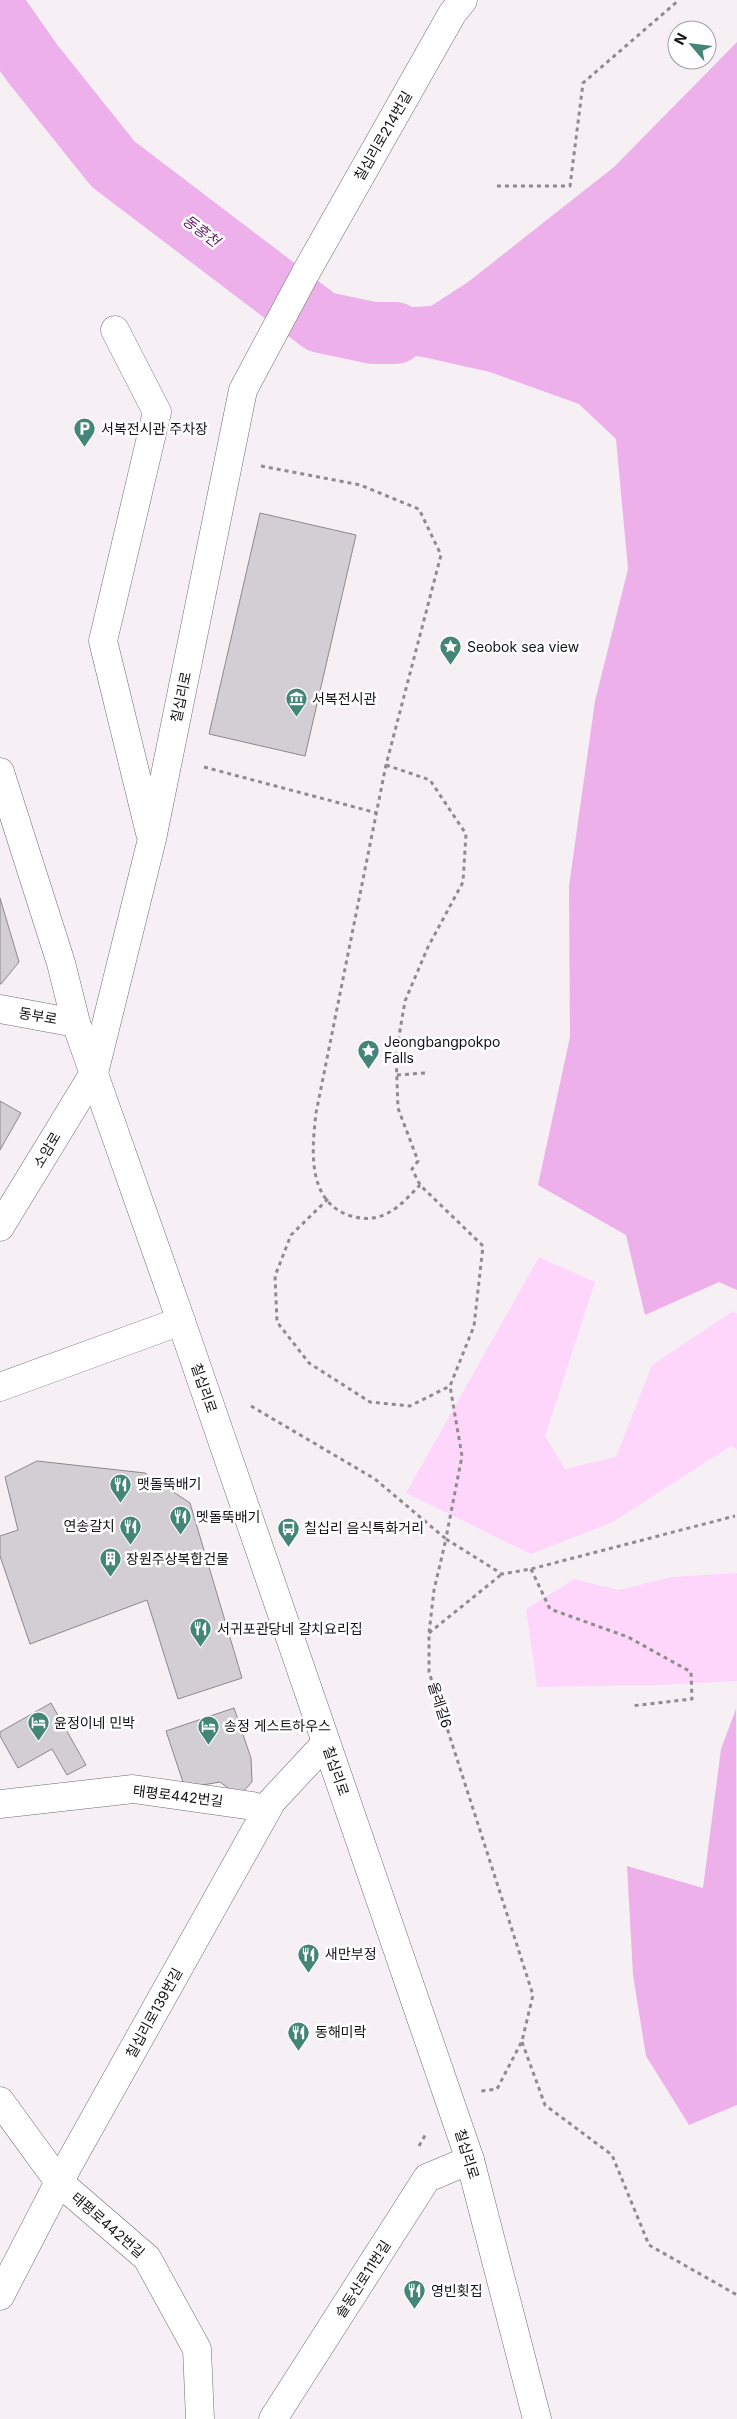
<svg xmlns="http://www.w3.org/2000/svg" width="737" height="2419" font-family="Inter,'Noto Sans KR',sans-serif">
	<rect width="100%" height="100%" fill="#f6f0f5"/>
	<path fill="#fed6fc" d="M539 1257 595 1282 545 1436 565 1469 616 1457 652 1365 733 1311 737 1314V1450L731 1446 613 1522 531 1554 406 1493Z
		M737 1573V1681L659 1685 537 1687 526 1609 574 1579 619 1590 671 1577Z"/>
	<path fill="#edb0eb" d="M737 42V1290L719 1282 645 1315 626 1235 538 1185 570 1037 569 886 595 701 628 569 616 439 579 404 490 372 423 357 309 343 313 312 431 306 468 282 614 167Z
		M736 1709 737 2105 689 2125 646 2056 633 1975 627 1866 703 1888 721 1749Z"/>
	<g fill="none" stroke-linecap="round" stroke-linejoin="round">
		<path stroke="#edb0eb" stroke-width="62" d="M0 17 33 64 113 164 321 322 373 333H395"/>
	</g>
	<path fill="#d3ced3" stroke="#8d888c" d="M260 513 356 535 305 756 209 734Z
		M0 898 19 962 1 984H0Z
		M0 1101 21 1113 0 1150Z
		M37 1461 145 1473 190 1503 242 1678 178 1699 147 1600 30 1644 0 1556V1536L18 1530 5 1477Z
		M51 1703 86 1765 67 1775 52 1749 18 1768 0 1736V1732Z
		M234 1708 251 1758 252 1782 239 1796 220 1782 185 1788 166 1731Z"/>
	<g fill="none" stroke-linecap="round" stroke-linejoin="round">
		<defs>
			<path id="minor" d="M115 330 157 412 103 641 150 833
				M0 1009 76 1023
				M0 1227 94 1073 152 839 243 390 305 274 452 14 463 0
				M0 1387 181 1321
				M0 1804 133 1789 253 1806 265 1814
				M0 2101 59 2182 147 2258 197 2349 200 2419
				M0 2296 59 2182 272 1801 326 1743
				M273 2419 427 2178 470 2160"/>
			<path id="major" d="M0 772 61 963 76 1023 181 1321 470 2160 537 2419"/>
		</defs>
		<use href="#minor" stroke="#706c70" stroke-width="29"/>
		<use href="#major" stroke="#706c70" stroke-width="29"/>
		<path stroke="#8f8b8e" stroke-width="3" stroke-dasharray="4 4" stroke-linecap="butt" d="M497 186H570L583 83 679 0
			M261 466 360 485 419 509 441 555 386 765 316 1113C312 1149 306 1202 351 1216 365 1220 376 1219 388 1213 400 1207 411 1194 420 1185
			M386 765 430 780 466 834 463 882 428 947 405 1001 396 1054 398 1108 418 1161 412 1169 420 1185 483 1246 474 1326 450 1386 462 1456 446 1538
			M204 767 377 813
			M397 1075 425 1073
			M328 1199 291 1235 275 1276 277 1322 309 1363 370 1402 410 1406 450 1386
			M251 1406 375 1479 446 1539 434 1590 429 1633V1672L533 1995 522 2041 497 2089 481 2091
			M446 1539 502 1574 531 1569 735 1516
			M531 1569 550 1609 628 1637 691 1672 692 1699 631 1706
			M429 1633 502 1574
			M522 2042 545 2105 612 2155 649 2245 737 2295
			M419 2146 427 2132"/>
		<use href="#minor" stroke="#fff" stroke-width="28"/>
		<use href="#major" stroke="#fff" stroke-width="28"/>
	</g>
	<defs>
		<symbol id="parking-pin" viewBox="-11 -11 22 30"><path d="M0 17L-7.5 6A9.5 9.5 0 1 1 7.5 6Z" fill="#438576" stroke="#fff"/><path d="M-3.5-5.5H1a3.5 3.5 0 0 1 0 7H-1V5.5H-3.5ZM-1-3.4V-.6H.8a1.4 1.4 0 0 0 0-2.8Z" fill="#fff"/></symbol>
		<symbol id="sight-pin" viewBox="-11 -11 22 30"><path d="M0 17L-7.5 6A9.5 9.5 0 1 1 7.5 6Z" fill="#438576" stroke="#fff"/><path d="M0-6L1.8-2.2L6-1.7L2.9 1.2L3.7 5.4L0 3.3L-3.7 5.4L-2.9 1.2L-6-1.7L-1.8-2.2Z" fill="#fff"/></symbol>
		<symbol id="museum-pin" viewBox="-11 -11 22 30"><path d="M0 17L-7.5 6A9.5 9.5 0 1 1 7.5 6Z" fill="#438576" stroke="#fff"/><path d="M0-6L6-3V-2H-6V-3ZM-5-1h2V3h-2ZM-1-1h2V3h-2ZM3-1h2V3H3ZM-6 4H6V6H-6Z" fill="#fff"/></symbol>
		<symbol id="restaurant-pin" viewBox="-11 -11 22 30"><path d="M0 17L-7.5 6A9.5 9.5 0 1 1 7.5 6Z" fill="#438576" stroke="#fff"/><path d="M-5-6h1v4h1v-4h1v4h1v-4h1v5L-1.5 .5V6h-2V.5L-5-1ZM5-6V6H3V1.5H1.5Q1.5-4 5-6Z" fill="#fff"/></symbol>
		<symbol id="bus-pin" viewBox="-11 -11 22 30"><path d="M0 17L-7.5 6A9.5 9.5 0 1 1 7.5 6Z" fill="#438576" stroke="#fff"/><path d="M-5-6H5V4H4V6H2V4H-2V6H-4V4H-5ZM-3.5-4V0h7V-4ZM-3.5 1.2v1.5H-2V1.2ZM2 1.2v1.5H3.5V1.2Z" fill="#fff"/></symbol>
		<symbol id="building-pin" viewBox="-11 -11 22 30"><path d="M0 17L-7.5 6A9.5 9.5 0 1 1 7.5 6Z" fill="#438576" stroke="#fff"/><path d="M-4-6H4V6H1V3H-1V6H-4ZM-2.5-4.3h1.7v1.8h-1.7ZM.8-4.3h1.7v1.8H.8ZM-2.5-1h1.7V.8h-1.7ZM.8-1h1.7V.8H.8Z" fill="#fff"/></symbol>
		<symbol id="hotel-pin" viewBox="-11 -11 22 30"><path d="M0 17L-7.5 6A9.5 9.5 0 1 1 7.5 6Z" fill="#438576" stroke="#fff"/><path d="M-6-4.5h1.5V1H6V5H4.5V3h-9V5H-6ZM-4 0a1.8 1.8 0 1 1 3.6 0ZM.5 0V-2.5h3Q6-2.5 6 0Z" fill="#fff"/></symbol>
	</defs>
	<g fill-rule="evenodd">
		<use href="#parking-pin" x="72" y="416" width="25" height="34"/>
		<use href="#sight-pin" x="438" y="634" width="25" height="34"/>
		<use href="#museum-pin" x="284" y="686" width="25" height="34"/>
		<use href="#sight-pin" x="356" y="1038" width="25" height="34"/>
		<use href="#restaurant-pin" x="108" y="1472" width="25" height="34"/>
		<use href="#restaurant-pin" x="168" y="1504" width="25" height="34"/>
		<use href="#restaurant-pin" x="118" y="1514" width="25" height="34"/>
		<use href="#bus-pin" x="276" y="1516" width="25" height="34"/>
		<use href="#building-pin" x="98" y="1546" width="25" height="34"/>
		<use href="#restaurant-pin" x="188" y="1616" width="25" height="34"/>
		<use href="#hotel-pin" x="26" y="1710" width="25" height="34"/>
		<use href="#hotel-pin" x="196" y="1714" width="25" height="34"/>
		<use href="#restaurant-pin" x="296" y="1942" width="25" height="34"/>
		<use href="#restaurant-pin" x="286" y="2020" width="25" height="34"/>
		<use href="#restaurant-pin" x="402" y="2278" width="25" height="34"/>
	</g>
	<g text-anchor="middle" stroke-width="5" stroke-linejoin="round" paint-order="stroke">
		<g font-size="14" fill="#141214" stroke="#fff">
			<text transform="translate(383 136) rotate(-60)" y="5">칠십리로214번길</text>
			<text transform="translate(181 697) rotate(-78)" y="5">칠십리로</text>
			<text transform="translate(38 1016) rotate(10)" y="5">동부로</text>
			<text transform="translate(47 1150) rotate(-59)" y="5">소암로</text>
			<text transform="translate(204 1388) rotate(71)" y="5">칠십리로</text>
			<text transform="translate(440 1705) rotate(72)" y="5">올레길6</text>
			<text transform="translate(336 1771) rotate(71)" y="5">칠십리로</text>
			<text transform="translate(178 1796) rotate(7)" y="5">태평로442번길</text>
			<text transform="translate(154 2013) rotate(-61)" y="5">칠십리로139번길</text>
			<text transform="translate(467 2154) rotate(73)" y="5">칠십리로</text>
			<text transform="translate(108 2225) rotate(41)" y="5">태평로442번길</text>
			<text transform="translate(363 2279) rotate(-57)" y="5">솔동산로11번길</text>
		</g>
		<g font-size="14" fill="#141214" stroke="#fff" text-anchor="start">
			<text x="101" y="434">서복전시관 주차장</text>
			<text x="467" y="652">Seobok sea view</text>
			<text x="312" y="704">서복전시관</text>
			<text x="384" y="1047">Jeongbangpokpo<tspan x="384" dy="16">Falls</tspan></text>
			<text x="137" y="1489">맷돌뚝배기</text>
			<text x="196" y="1522">멧돌뚝배기</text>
			<text x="115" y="1531" text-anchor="end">연송갈치</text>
			<text x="304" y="1533">칠십리 음식특화거리</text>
			<text x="126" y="1564">장원주상복합건물</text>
			<text x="217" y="1634">서귀포관당네 갈치요리집</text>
			<text x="54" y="1728">윤정이네 민박</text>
			<text x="224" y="1731">송정 게스트하우스</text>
			<text x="325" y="1959">새만부정</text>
			<text x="315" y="2037">동해미락</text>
			<text x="431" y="2296">영빈횟집</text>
		</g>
		<g font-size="15" font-style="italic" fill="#6c276d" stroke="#fff">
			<text transform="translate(201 231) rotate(37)" y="5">동홍천</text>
		</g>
	</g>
	<g transform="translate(692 45) rotate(298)"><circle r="24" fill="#ffffff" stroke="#a1a0a1"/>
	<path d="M0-4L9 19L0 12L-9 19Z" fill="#438576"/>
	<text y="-8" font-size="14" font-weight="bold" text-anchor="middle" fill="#141214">N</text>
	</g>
</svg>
